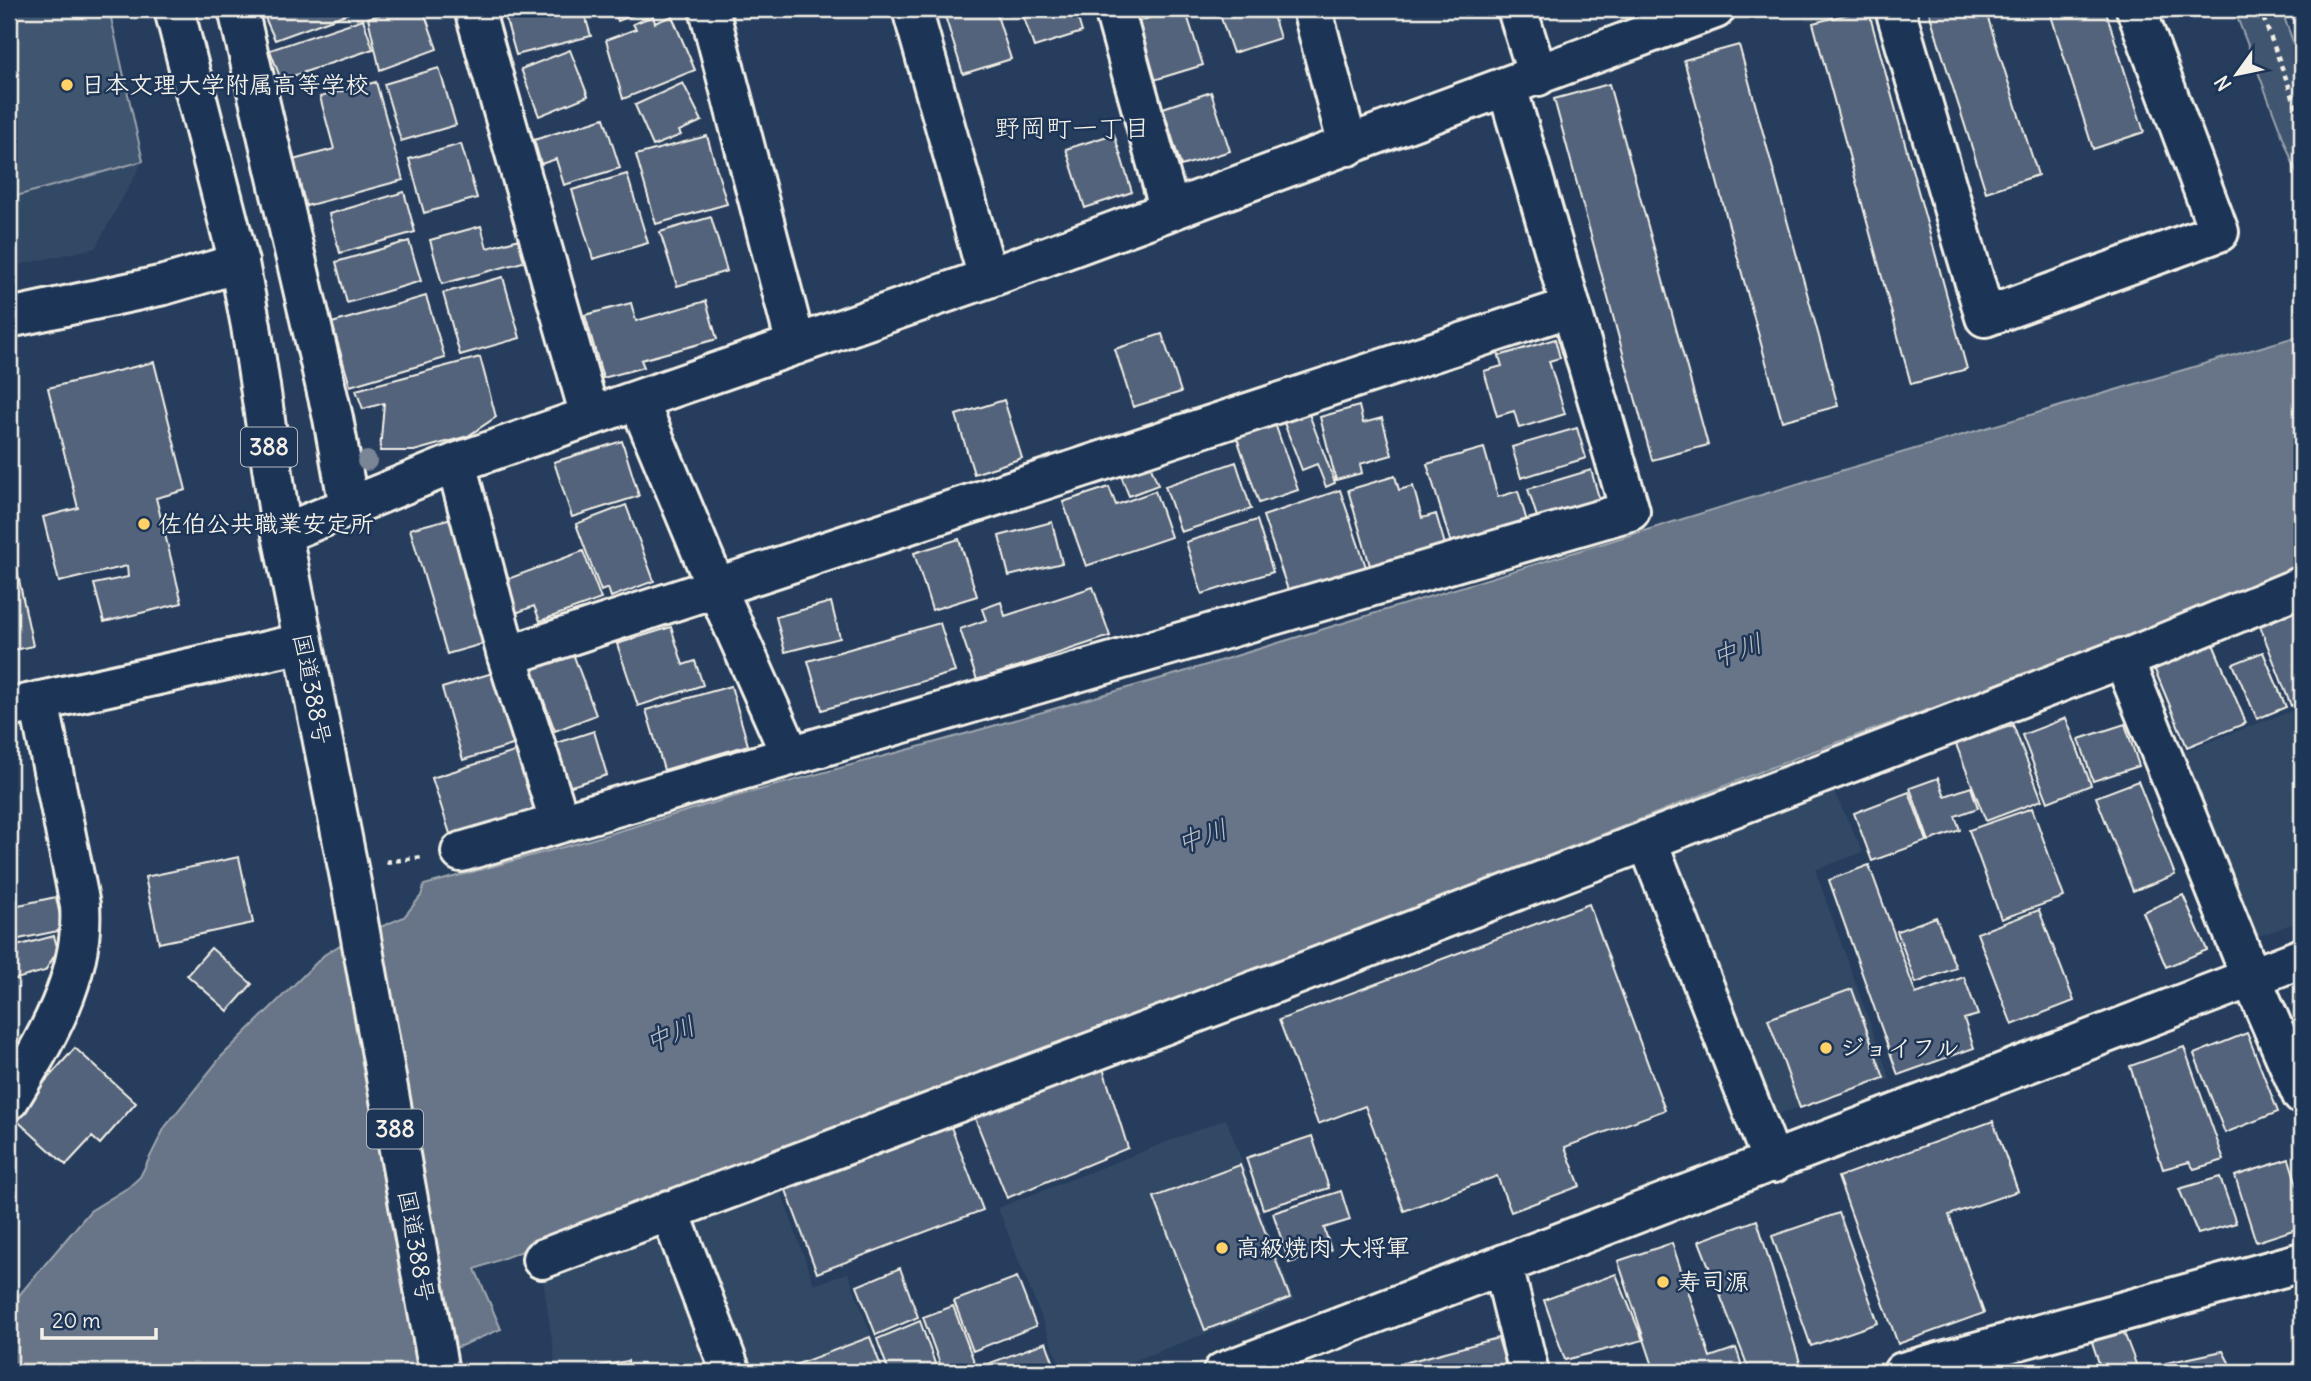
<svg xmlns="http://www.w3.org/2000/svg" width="2311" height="1381" font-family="Delius,'Klee One',sans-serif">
	<rect width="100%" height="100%" fill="#263d5d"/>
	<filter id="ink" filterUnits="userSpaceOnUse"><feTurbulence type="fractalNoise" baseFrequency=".0143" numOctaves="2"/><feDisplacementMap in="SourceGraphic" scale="14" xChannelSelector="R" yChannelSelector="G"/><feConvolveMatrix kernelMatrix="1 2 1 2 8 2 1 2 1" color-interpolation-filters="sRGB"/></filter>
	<g filter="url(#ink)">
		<path fill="#334966" d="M9 9H109L143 161 95 248 9 267Z
			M2302 707V920L2249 940 2171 756Z
			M1832 788 1863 852 1815 870 1890 1079 1762 1119 1666 867 1676 839Z
			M1226 1119 1294 1300 1104 1372H1063L998 1208Z
			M779 1186 814 1285 848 1273 885 1372H535L556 1367 542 1272Z"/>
		<path fill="#40546f" stroke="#9aa2ac" stroke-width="2" d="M9 9H109L143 161 9 198Z
			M2234 9H2281L2302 66V187Z"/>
		<path fill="#677588" stroke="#9fa7ae" stroke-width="2" d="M2302 335V570L2068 659 1803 755 1449 895 1292 960 475 1269 501 1329 399 1372H9V1307L90 1211 129 1187 140 1177 165 1127 221 1057 324 955 345 942 404 917 421 896 424 885 589 840 733 797 940 741 1180 673 1823 476Z"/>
		<path fill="#52647b" stroke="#f4f1e8" stroke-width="2" d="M261 9H360L275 40Z
			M403 9H423L437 49 380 70 368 18Z
			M503 9H583L591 36 516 55Z
			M614 9H649L618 21Z
			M968 9H995L1011 59 963 74 945 16Z
			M1021 9H1075L1082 32 1034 47Z
			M1177 9H1185L1203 65 1154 80 1136 22Z
			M1218 9H1271L1280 38 1233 53Z
			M1868 9 1967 369 1911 384 1813 23Z
			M1928 9H1985L2038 175 1986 192Z
			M2049 9H2105L2144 132 2093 149Z
			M653 16 655 23 672 16 695 70 623 99 606 40 636 29 633 24Z
			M363 19 373 49 281 80 270 50Z
			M1739 45 1838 406 1782 421 1684 60Z
			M570 50 588 96 539 116 521 69Z
			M439 68 456 125 401 141 384 84Z
			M376 82 403 180 306 206 293 160 334 149 320 97Z
			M683 83 702 121 679 131 681 135 653 146 635 105Z
			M1609 84 1708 445 1652 460 1554 99Z
			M1211 92 1230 151 1181 166 1163 108Z
			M604 118 620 168 564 185 556 159 541 164 534 140Z
			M1114 134 1132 192 1085 208 1066 149Z
			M707 136 727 204 656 224 636 155Z
			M461 144 477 198 424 213 409 159Z
			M627 174 648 243 593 259 572 190Z
			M404 192 415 232 340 253 329 214Z
			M711 217 727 271 677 286 660 232Z
			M481 226 487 248 523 238 530 260 442 284 430 240Z
			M409 241 421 281 347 303 336 262Z
			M503 277 520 338 460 355 443 293Z
			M426 296 445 358 350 386 332 323Z
			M706 301 717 339 641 360 644 367 603 378 585 315 631 303 636 321Z
			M1162 334 1181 392 1133 407 1115 349Z
			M1555 339 1560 358 1549 361 1565 414 1519 428 1514 411 1497 416 1484 371 1502 366 1499 356Z
			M480 357 496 417 468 436 414 451H380L384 403 363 409 356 390Z
			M154 362 186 490 156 498 182 603 104 622 94 584 128 577 127 566 59 582 43 517 78 508 48 388Z
			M1004 400 1022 458 974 474 956 415Z
			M1306 406 1335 483 1326 487 1317 464 1302 470 1281 415Z
			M1359 406 1363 423 1382 418 1392 455 1360 464 1362 473 1336 480 1320 417Z
			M1271 412 1298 490 1259 503 1233 426Z
			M1577 428 1586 458 1521 478 1512 447Z
			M622 441 639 496 572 517 554 462Z
			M1484 448 1498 497 1518 491 1528 525 1452 547 1427 464Z
			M1147 457 1158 485 1129 496 1118 468Z
			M1236 462 1251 509 1181 532 1165 486Z
			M1591 470 1600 501 1538 520 1528 489Z
			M1395 476 1399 490 1413 486 1422 518 1436 514 1446 548 1371 569 1348 490Z
			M1109 487 1116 505 1155 491 1171 537 1086 566 1063 502Z
			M1340 490 1366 567 1289 593 1263 516Z
			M626 505 654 581 611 597 608 588 601 591 576 524Z
			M452 518 489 642 447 654 410 529Z
			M1257 520 1273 572 1202 594 1186 542Z
			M1052 522 1062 563 1009 576 999 536Z
			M959 539 977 596 932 610 914 553Z
			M583 551 601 599 540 621 534 606 516 613 505 580Z
			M17 570 33 646 9 651V572Z
			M1093 587 1110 636 977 680 960 629 986 620 982 609 1001 602 1005 616Z
			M831 602 840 638 785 652 776 617Z
			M2302 609V701L2291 706 2260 626Z
			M940 623 955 672 822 710 808 661Z
			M671 627 683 665 695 661 703 685 638 706 617 644Z
			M2211 639 2246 723 2187 747 2152 663Z
			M572 651 596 715 555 731 531 666Z
			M2263 652 2286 707 2257 719 2233 664Z
			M496 672 516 744 463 760 442 688Z
			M731 686 748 745 664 770 646 710Z
			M2066 718 2091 785 2048 802 2022 735Z
			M1984 722 1988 734 2013 725 2042 800 1986 821 1952 734Z
			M2125 724 2139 766 2093 781 2079 739Z
			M594 731 607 775 568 787 554 744Z
			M524 749 544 815 453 843 432 778Z
			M1938 778 1945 796 1971 787 1978 808 1955 816 1960 830 1929 841 1910 788Z
			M2138 781 2175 875 2133 891 2096 797Z
			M1909 792 1927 841 1872 861 1854 813Z
			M2032 808 2064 897 2001 919 1969 830Z
			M239 857 253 923 159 943 145 877Z
			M1869 865 1916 994 1964 977 1978 1015 1964 1019 1974 1048 1898 1075 1829 880Z
			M2183 895 2207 950 2166 967 2143 912Z
			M56 897 63 930 9 941V907Z
			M1589 904 1665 1110 1565 1147 1580 1186 1511 1212 1497 1176 1404 1211 1365 1106 1318 1124 1279 1020Z
			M2039 910 2074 1001 2012 1025 1977 933Z
			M1936 917 1956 968 1916 983 1897 931Z
			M54 936 58 950 45 971 9 981V948Z
			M211 948 252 984 228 1011 187 975Z
			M1852 989 1884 1078 1800 1108 1768 1019Z
			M2247 1033 2278 1112 2225 1133 2194 1054Z
			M2184 1047 2224 1160 2194 1169 2189 1162 2163 1169 2130 1066Z
			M75 1048 136 1103 100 1144 92 1137 66 1165 13 1117Z
			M1102 1065 1128 1148 1007 1198 972 1111Z
			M1993 1121 2018 1191 1949 1215 1984 1313 1898 1344 1838 1177Z
			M951 1127 983 1210 817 1273 786 1190Z
			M1312 1136 1329 1188 1263 1209 1246 1158Z
			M2289 1159 2302 1201V1227L2256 1242 2235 1176Z
			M1240 1165 1290 1298 1205 1330 1154 1197Z
			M2220 1177 2236 1223 2198 1234 2179 1189Z
			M1341 1191 1350 1220 1324 1228 1331 1250 1289 1263 1273 1213Z
			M1839 1213 1878 1323 1811 1346 1772 1236Z
			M1757 1220 1802 1369 1791 1372H1750L1699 1241Z
			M1672 1243 1710 1357 1736 1348 1744 1372H1655L1618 1261Z
			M900 1268 918 1317 876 1335 857 1286Z
			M1616 1274 1643 1340 1565 1360 1544 1300Z
			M1017 1277 1036 1326 973 1351 954 1301Z
			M953 1306 978 1372H943L923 1317Z
			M920 1321 938 1372H889L877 1339Z
			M2123 1330 2139 1372H2102L2092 1342Z
			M870 1337 883 1372H794L792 1366Z
			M1498 1338 1508 1372H1398L1396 1365Z
			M1046 1342 1057 1372H988L985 1365Z
			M2223 1351 2234 1372H2170L2166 1363Z
			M628 1361 630 1372H567Z"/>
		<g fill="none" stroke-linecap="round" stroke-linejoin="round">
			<defs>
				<path id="minor" d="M238 9 333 418 349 507
					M474 9 590 416
					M709 9 796 345
					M912 9 988 278
					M1114 9 1170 211
					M1312 9 1348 146
					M1517 9 1538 76
					M1895 9 1985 317 2219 232 2136 9
					M9 318 164 285 239 263
					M638 400 716 587 791 756
					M456 463 507 656 560 823
					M282 534 456 463 988 278 1715 9
					M507 656 1571 307
					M2123 660 2302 586
					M9 708 303 643
					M1647 840 1773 1163
					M461 852 1630 511 1507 87
					M9 1100C45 1041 85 977 80 905L39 701
					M669 1210 731 1372
					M542 1259 1299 974 2123 658 2251 977 2302 1095
					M1503 1266 1529 1372
					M1223 1372 2302 958
					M1903 1372 2302 1262"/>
				<path id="highway" d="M174 9 239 263 251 326 282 534 352 888 439 1372"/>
			</defs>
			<use href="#minor" stroke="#f4f1e8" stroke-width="44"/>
			<use href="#highway" stroke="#f4f1e8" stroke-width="44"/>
			<path stroke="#f4f1e8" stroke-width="4.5" stroke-dasharray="5 5" stroke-linecap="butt" d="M2260 9 2302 121
				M386 862 422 857"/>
			<use href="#minor" stroke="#1d3557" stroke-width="38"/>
			<use href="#highway" stroke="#1d3557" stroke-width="38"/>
		</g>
		<circle fill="#7a8696" cx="367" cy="461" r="10"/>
	</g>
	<g fill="#ffd166" stroke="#1d3557" stroke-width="2.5">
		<circle cx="67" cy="85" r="7"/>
		<circle cx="144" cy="524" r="7"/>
		<circle cx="1826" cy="1048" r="7"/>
		<circle cx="1222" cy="1248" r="7"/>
		<circle cx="1663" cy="1282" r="7"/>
	</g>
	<g text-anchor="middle" stroke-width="5" stroke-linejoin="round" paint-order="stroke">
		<g fill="#1d3557" stroke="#b4b9bc" stroke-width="2">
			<rect x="241" y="427.5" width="56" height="39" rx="5"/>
			<rect x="367" y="1109.5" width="56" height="39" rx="5"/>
		</g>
		<g font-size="23" font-weight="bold" fill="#f4f1e8">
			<text x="269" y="455">388</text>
			<text x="395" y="1137">388</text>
		</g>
		<g font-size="24" font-weight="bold" fill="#f4f1e8" stroke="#1d3557" text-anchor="start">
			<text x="81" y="93">日本文理大学附属高等学校</text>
			<text x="158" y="532">佐伯公共職業安定所</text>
			<text x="1840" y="1056">ジョイフル</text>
			<text x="1236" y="1256">高級焼肉 大将軍</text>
			<text x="1677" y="1290">寿司源</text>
		</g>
		<g font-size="24" fill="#f4f1e8" stroke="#1d3557">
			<text transform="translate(312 689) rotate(79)" y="8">国道388号</text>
			<text transform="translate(416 1246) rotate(80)" y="8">国道388号</text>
		</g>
		<g font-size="26" fill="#f4f1e8" stroke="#1d3557">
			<text x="1072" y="137">野岡町一丁目</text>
		</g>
		<g font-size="26" font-style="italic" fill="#bcbfc2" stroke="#1d3557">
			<text transform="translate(1737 650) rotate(-19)" y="9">中川</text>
			<text transform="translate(1202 836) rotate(-19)" y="9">中川</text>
			<text transform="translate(670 1034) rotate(-22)" y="9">中川</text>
		</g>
	</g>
	<rect width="2311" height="1381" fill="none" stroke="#1d3557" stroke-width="35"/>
	<rect x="18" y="18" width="2276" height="1346" fill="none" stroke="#f4f1e8" stroke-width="2.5" filter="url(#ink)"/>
	<g transform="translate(2237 74) rotate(237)" stroke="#1d3557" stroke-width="5" paint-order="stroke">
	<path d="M0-5L12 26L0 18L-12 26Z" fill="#f4f1e8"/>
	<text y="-10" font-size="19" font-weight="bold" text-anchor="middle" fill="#f4f1e8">N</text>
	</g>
	<path d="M42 1328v10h114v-10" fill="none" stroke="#f4f1e8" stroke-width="3.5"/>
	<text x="52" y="1328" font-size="21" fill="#f4f1e8" stroke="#1d3557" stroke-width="5" paint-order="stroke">20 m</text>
</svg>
